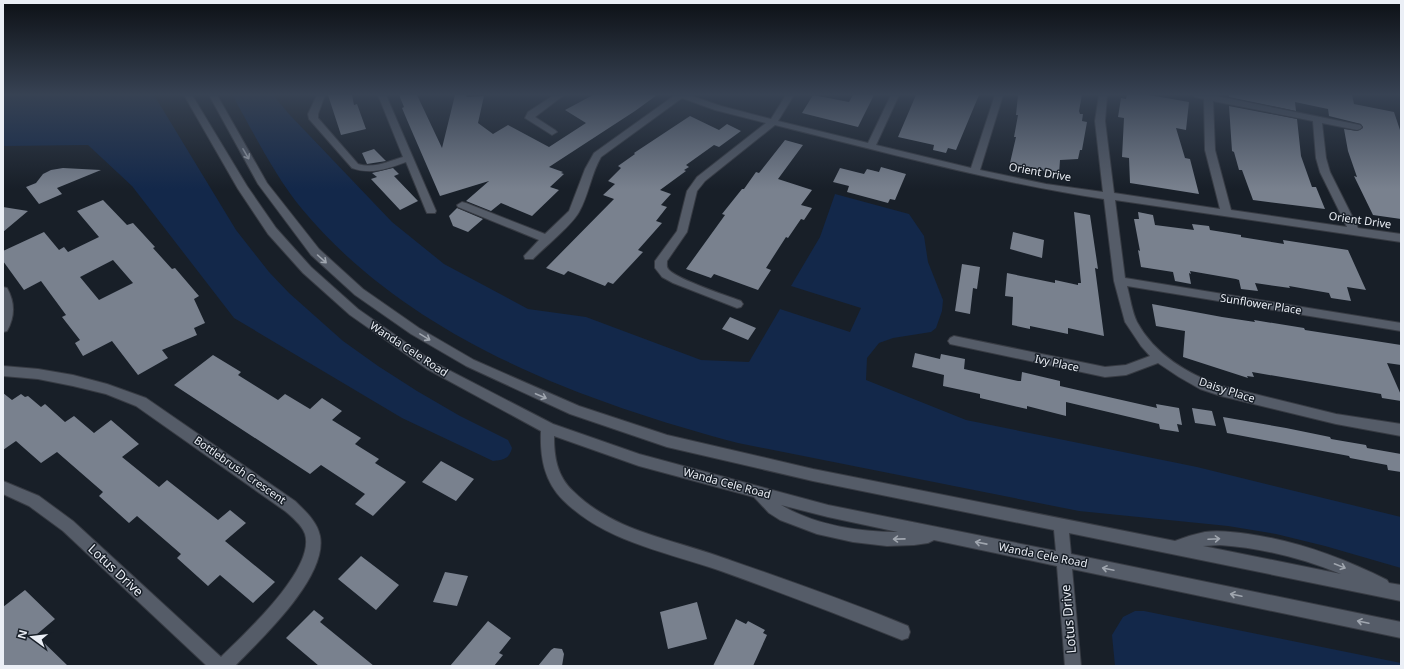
<svg xmlns="http://www.w3.org/2000/svg" width="1404" height="669" font-family="'Noto Sans',sans-serif">
	<rect width="100%" height="100%" fill="#181f28"/>
	<path fill="#13284a" d="M3 95H154L236 230 269 272 289 293 343 341 378 366 417 391 460 416 508 440 512 448C509 459 504 460 493 461L402 418 234 318 132 186 88 145 3 146Z
		M232 95H273L288 113 392 222 444 264 528 309 586 317 701 360 749 362 780 309 850 332 861 308 791 286 820 237 835 194 909 214 924 236 928 262 943 300 942 311 936 328 931 332 893 338 879 343 867 358 866 380 966 420 1197 467 1401 517V568L1325 546 1276 534 1228 526 1079 511 738 443C581 401 409 338 302 209 274 175 254 133 232 95Z
		M1135 611H1144L1401 663V666H1115L1112 635 1123 617Z"/>
	<path fill="#79818e" fill-rule="evenodd" d="M328 95H352L354 105 357 104 366 129 341 135Z
		M399 95H417L442 148 455 95H466L467 97 484 96 478 123 493 134 508 125 549 147 586 123 565 110 593 95H657L635 111 549 167 563 172 561 173 564 174 550 187 559 190 532 216 501 203 491 211 466 201 489 181 440 196 407 120 402 108 404 107Z
		M813 95 849 102 853 95H874L858 127 802 113Z
		M916 95H979L956 150 948 148 946 153 933 150 934 145 898 137Z
		M1018 95H1082L1079 111 1080 114H1083L1082 121 1087 122 1082 150H1080L1078 159 1060 160 1059 174 1010 163 1016 137H1014L1018 115H1016Z
		M1127 95H1149L1189 102 1186 130 1176 128 1185 158 1190 159 1199 194 1130 183 1129 158 1122 157 1124 118 1118 117 1121 98 1126 99Z
		M1229 95H1352L1354 104 1394 112 1401 133V219L1373 215 1354 176 1357 177 1348 151 1344 129 1357 131 1363 128 1361 124 1329 116 1328 109 1295 102 1296 111 1229 97Z
		M1229 106 1297 119 1301 156 1312 187H1316L1325 209 1253 200 1242 170H1239L1234 152 1232 151Z
		M690 116 719 130 727 124 741 131 719 147 714 145 686 165 689 167 684 170 686 171 660 190 671 194 661 205 667 207 656 221 662 223 638 250 643 252 613 284 608 282 605 286 568 271 564 275 546 268 614 199 603 195 615 184 608 181 621 168 618 166 635 154 634 153Z
		M785 140 803 145 778 179 812 190 801 205 812 208 804 220 801 219 788 238 786 237 766 268 771 270 758 290 714 274 711 278 686 269 725 215 722 214 742 189H744L756 172 759 173Z
		M374 149 386 161 367 164 362 153Z
		M881 167 906 174 895 200 890 199 888 203 847 192 849 186 833 182 840 168 864 174 867 169 879 172Z
		M63 168 101 170 57 188 62 194 39 204 26 187 36 183 43 174 51 170Z
		M393 168 399 174 394 176 418 201 400 210 371 179 377 177 372 173Z
		M103 200 127 225 133 223 155 247 153 248 172 269 175 268 199 296 194 299 205 323 194 328 197 335 162 350 168 358 138 375 112 341 83 356 75 343 80 340 62 317 66 315 41 281 24 290 3 261V251L44 232 59 250 64 247 68 252 99 237 77 211ZM113 260 133 283 99 300 80 277Z
		M3 207 28 211 3 232Z
		M457 208 483 219 468 232 453 226 449 216Z
		M1074 212 1090 215 1098 269 1095 268 1104 336 1068 328V334L1030 326V329L1012 325 1013 297 1005 296 1007 273 1055 283V280L1078 285V283H1081Z
		M1138 212 1153 215 1155 225 1194 230 1192 224 1209 226 1210 230 1241 235V237L1284 244 1283 240 1348 250 1366 290 1347 287 1351 301 1331 298 1329 293 1289 286 1290 288 1255 283 1258 291 1241 289 1239 280 1236 279 1190 271 1191 274 1189 273 1191 284 1175 281 1173 272 1141 267 1138 250 1140 251 1134 219H1139Z
		M1013 232 1044 240 1042 258 1010 249Z
		M962 264 980 267 977 289 973 288 970 314 955 311Z
		M1152 304 1222 317 1255 322 1254 320 1304 328 1305 330 1401 345V365L1387 363 1401 395V401L1382 398 1381 394 1252 372 1254 377 1247 376 1248 378 1183 357 1185 331 1156 326Z
		M730 317 756 328 748 340 722 329Z
		M915 353 940 359 941 354 965 359 964 369 1018 381H1021L1022 372 1060 381V386L1157 408 1156 404 1179 408 1182 425 1177 424 1179 432 1160 429 1159 424 1066 402V416L1027 406V409L980 398V394L943 386 944 375 912 367Z
		M213 355 241 372 238 375 278 400 285 394 310 409 322 398 342 411 332 420 361 438 355 444 379 459 375 463 406 482 373 516 355 504 365 494 321 465 310 474 174 385Z
		M3 393 12 400 21 394 25 397 28 396 41 407 45 404 65 422 74 416 94 433 111 420 139 444 122 457 159 487 167 480 218 520 230 510 246 523 225 541 275 582 253 603 220 575 208 586 177 558 181 554 137 516 129 523 99 496 103 492 57 452 41 463 16 441 3 450Z
		M1192 408 1212 411 1216 426 1195 423Z
		M1223 417 1286 428 1330 437 1331 439 1366 445 1367 448 1401 454V472L1388 470 1387 465 1350 458 1349 456 1227 433Z
		M441 461 474 479 456 501 422 482Z
		M361 556 399 585 376 610 338 579Z
		M445 572 468 576 457 606 433 602Z
		M25 590 55 619 36 635 68 666H3V607Z
		M697 602 707 639 668 649 660 612Z
		M314 610 324 618 320 622 374 666H319L286 638Z
		M736 619 746 624 748 621 765 630 763 633 767 635 753 666H713Z
		M488 621 511 638 499 653 503 655 494 666H450Z
		M554 648 562 649 564 654 562 666H538L551 650Z"/>
	<g fill="none" stroke-linecap="round" stroke-linejoin="round">
		<defs>
			<path id="minor" d="M184 95H192L247 186 276 228 311 267 358 309 435 363 553 424 639 454 828 505 1056 551 1054 530 813 481 667 447 570 414 466 366 411 334 355 295 311 255 258 184 209 95H217L267 183 319 249 363 289 419 328 474 360 579 406 667 435 813 469 1175 541C1185 537 1195 534 1205 532 1219 530 1234 532 1248 534 1297 541 1343 558 1387 580L1389 583 1401 585V601L1069 533 1071 554 1401 622V638L1072 569 1081 666H1065L1057 566 934 540 928 543 914 545 887 546 853 542 817 534 780 520 769 513 754 497 639 466 554 436C554 457 557 476 573 491 612 530 667 538 718 556 781 578 845 600 908 626L910 632 908 638 902 640C842 616 782 593 721 571 667 552 605 542 563 500 544 481 540 457 541 431L427 369 350 315 303 273 268 234 238 189ZM781 505 828 517 898 532C859 532 815 525 781 505ZM1220 545C1262 548 1302 558 1341 574L1203 546Z
				M317 95H325L318 114V118L358 164C374 169 389 161 403 157L378 95H386L436 211 435 213H427L426 211 406 162C387 169 371 175 352 168L309 119 308 114Z
				M554 95H564L535 117 555 130 557 132 552 135 525 118 528 112Z
				M675 95H689L721 106 771 119 786 95H794L778 121 868 143 891 95H899L876 145 971 168 995 95H1003L980 170 1046 184 1103 192 1095 121 1099 95H1107L1105 121 1114 193 1220 209 1205 150 1204 99 1195 97 1194 95H1211L1360 125 1362 127 1360 129 1357 130 1322 123 1326 158 1330 172 1358 228 1401 234V242L1115 200 1125 278 1401 323V331L1127 286C1130 297 1132 312 1137 322 1154 354 1189 375 1222 386L1336 414 1401 424V436L1336 424 1221 396 1200 389 1179 377 1158 363 1126 375 1105 377 950 344 948 341 950 338 954 336 1105 367 1126 365 1150 356 1141 346 1125 322 1114 281 1104 199C993 182 884 152 775 125L705 181 697 191 687 232 667 261C667 265 666 267 669 270 679 280 725 295 741 301L743 304 741 307 737 308 673 283 662 277 655 268V261L677 231 687 191 697 177 766 123 715 110 682 98 601 157C591 174 589 194 579 212 572 225 545 247 533 259H525L524 256 539 240 458 207 457 205 462 202 466 203 545 234 569 211 585 169 594 153ZM1213 101 1313 121 1316 158 1320 172 1347 227 1231 210 1215 150Z
				M3 287 7 288C15 302 15 317 7 331L3 332Z
				M3 366 38 369 73 375 107 384 146 398 295 501C305 511 317 521 320 536 328 577 261 639 235 666H207L63 531 29 506 3 494V481L39 496 73 521 221 657C244 634 316 569 305 534 302 525 292 517 285 511L136 406 106 394 73 386 38 379 3 376Z"/>
		</defs>
		<use href="#minor" stroke="#373b43" stroke-width="2"/>
		<use href="#minor" fill="#555c68" fill-rule="evenodd"/>
	</g>
	<defs><path id="oneway-shaft" d="M-6 0H5M1.5-3L5.5 0L1.5 3" fill="none" stroke-width="1.6" stroke-linecap="round" stroke-linejoin="round"/></defs>
	<g stroke="#a0a6af">
		<use href="#oneway-shaft" transform="translate(246 154) rotate(60)"/>
		<use href="#oneway-shaft" transform="translate(322 259) rotate(42)"/>
		<use href="#oneway-shaft" transform="translate(425 337) rotate(31)"/>
		<use href="#oneway-shaft" transform="translate(541 396) rotate(23)"/>
		<use href="#oneway-shaft" transform="translate(899 539) rotate(179)"/>
		<use href="#oneway-shaft" transform="translate(1214 539) rotate(-3)"/>
		<use href="#oneway-shaft" transform="translate(981 543) rotate(-169)"/>
		<use href="#oneway-shaft" transform="translate(1340 566) rotate(22)"/>
		<use href="#oneway-shaft" transform="translate(1108 569) rotate(-168)"/>
		<use href="#oneway-shaft" transform="translate(1236 595) rotate(-168)"/>
		<use href="#oneway-shaft" transform="translate(1363 622) rotate(-168)"/>
	</g>
	<linearGradient id="sky" x2="0" y2="1"><stop stop-color="#0d1116"/><stop offset="0.5" stop-color="#374253"/><stop offset="1" stop-color="#374253" stop-opacity="0"/></linearGradient>
	<rect width="1404" height="189" fill="url(#sky)"/>
	<g text-anchor="middle" stroke-width="3" stroke-linejoin="round" paint-order="stroke">
		<g font-size="11" fill="#ebeff6" stroke="#181f28">
			<text transform="translate(1040 172) rotate(10)" y="4">Orient Drive</text>
			<text transform="translate(1360 220) rotate(8)" y="4">Orient Drive</text>
			<text transform="translate(1261 304) rotate(9)" y="4">Sunflower Place</text>
			<text transform="translate(409 349) rotate(33)" y="4">Wanda Cele Road</text>
			<text transform="translate(1057 363) rotate(12)" y="4">Ivy Place</text>
			<text transform="translate(1227 390) rotate(18)" y="4">Daisy Place</text>
			<text transform="translate(240 470) rotate(35)" y="4">Bottlebrush Crescent</text>
			<text transform="translate(727 483) rotate(15)" y="4">Wanda Cele Road</text>
			<text transform="translate(1043 555) rotate(11)" y="4">Wanda Cele Road</text>
		</g>
		<g font-size="13" fill="#ebeff6" stroke="#181f28">
			<text transform="translate(116 570) rotate(43)" y="5">Lotus Drive</text>
			<text transform="translate(1068 619) rotate(-95)" y="5">Lotus Drive</text>
		</g>
	</g>
	<rect width="1404" height="669" fill="none" stroke="#ebeff6" stroke-width="8"/>
	<g transform="translate(32 637) rotate(285)" stroke="#181f28" stroke-width="3" paint-order="stroke">
	<path d="M0-3L7 15L0 10L-7 15Z" fill="#ebeff6"/>
	<text y="-6" font-size="11" font-weight="bold" text-anchor="middle" fill="#ebeff6">N</text>
	</g>
</svg>
